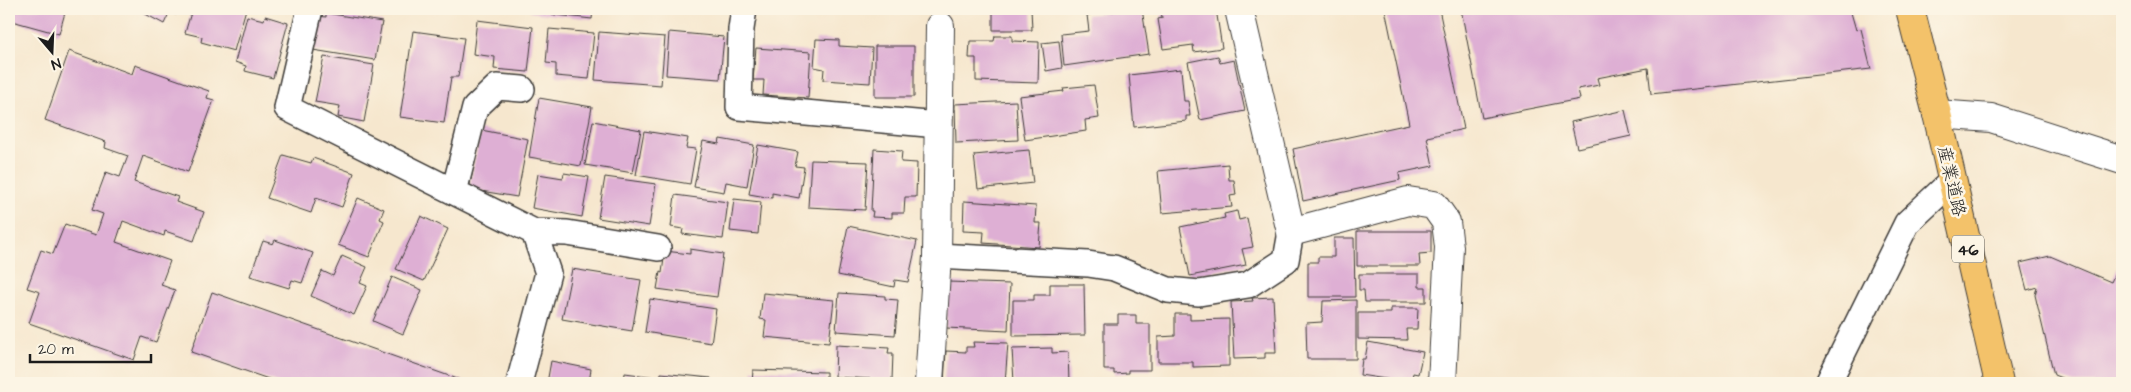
<svg xmlns="http://www.w3.org/2000/svg" width="2131" height="392" font-family="'Architects Daughter','Klee One',sans-serif">
	<rect width="100%" height="100%" fill="#fcf5e5"/>
	<filter id="ink" filterUnits="userSpaceOnUse"><feTurbulence type="fractalNoise" baseFrequency=".02" numOctaves="2"/><feDisplacementMap in="SourceGraphic" scale="10" xChannelSelector="R" yChannelSelector="G"/><feConvolveMatrix kernelMatrix="1 2 1 2 8 2 1 2 1" color-interpolation-filters="sRGB"/></filter>
	<filter id="wash" filterUnits="userSpaceOnUse"><feTurbulence type="fractalNoise" baseFrequency=".0096" numOctaves="4" result="noise"/><feDisplacementMap in="SourceGraphic" scale="20" xChannelSelector="R" yChannelSelector="G"/><feGaussianBlur stdDeviation="1.12" result="paint"/><feColorMatrix in="noise" values="0 0 0 0 0 0 0 0 0 0 0 0 0 0 0 0 0 1.4 0 .05"/><feComposite in="paint" operator="in"/></filter>
	<g filter="url(#wash)">
		<rect width="100%" height="100%" fill="#f6e7ce"/>
		<g id="blocks">
			<path fill="#deafd4" d="M15 9H66L59 34 12 21Z
				M136 9H179L176 15 170 11 164 24Z
				M192 9 205 12 206 9H246L234 51 201 42 202 37 185 33Z
				M531 9H593L592 19 530 12Z
				M875 9H914V13H875Z
				M993 9H1031L1032 30H993Z
				M1133 9H1142L1149 54 1064 66 1061 34 1089 31 1087 15Z
				M1161 9H1216L1222 48 1194 52 1193 45 1163 49 1158 19 1162 18Z
				M1385 9H1439L1464 129 1427 137 1433 166 1399 173 1400 180 1303 201 1293 149 1409 124Z
				M1461 9H1850L1856 30 1861 29 1871 69 1651 94 1648 68 1597 78 1599 85 1578 89 1580 99 1482 118Z
				M326 13 382 22 375 60 313 50 319 16 326 17Z
				M247 16 264 20 265 16 288 23 273 78 245 71 246 66 235 62Z
				M477 20 533 27 528 72 494 69 495 57 473 54Z
				M549 29 594 33 589 79 556 76V64L546 63Z
				M413 31 464 38 458 77H451L444 123 400 117Z
				M599 32 665 37 661 85 595 80Z
				M669 32 724 37 720 79 666 75Z
				M995 36H1012V41L1039 42 1038 83 976 81V58H969L970 41H994Z
				M816 39 839 40V46L872 48 870 83 823 80 824 69 814 67Z
				M1059 41 1062 68 1046 71 1042 43Z
				M875 46H914V97H875Z
				M756 48 811 52 808 98 763 95 764 80H753Z
				M69 51 132 74 135 65 209 91 207 98 214 100 188 172 143 156 134 182 178 197 176 202 204 212 194 241 165 231 164 236 123 221 116 242 170 261 161 285 175 290 156 342 142 337 134 360 29 323 40 292 27 288 41 250 53 254 65 224 96 235 103 214 92 210 106 172 120 177 128 156 105 148 106 142 45 120Z
				M1218 56 1220 63 1234 60 1245 111 1200 120 1188 62Z
				M324 57 374 65 364 122 338 117 340 106 315 102Z
				M1181 69 1184 101H1188L1190 116H1186V121L1134 127 1129 75Z
				M1094 85 1099 118 1085 120 1086 131 1025 140 1019 96 1064 91 1063 88Z
				M539 98 592 107 581 166 529 157Z
				M1016 101 1018 140 956 143 955 104Z
				M1625 110 1631 136 1577 148 1571 122Z
				M593 121 641 130 633 173 585 165Z
				M481 130 528 139 517 197 469 189Z
				M644 131 688 138 686 148 696 149 690 184 636 175Z
				M720 139 754 145 747 186 726 182 724 192 694 187 703 141 719 144Z
				M758 145 798 152 795 166 804 167 799 198 772 193V198L749 194Z
				M874 149 902 151 901 162 917 163 916 197H905L904 213H892V218L872 217 873 211H871Z
				M1029 150 1033 183 978 189 974 155Z
				M283 155 311 163 313 158 354 173 342 207 316 198 311 213 267 198Z
				M811 160 868 162 865 210 808 207Z
				M1228 164 1229 180H1234L1236 195 1230 196 1232 207 1162 213 1158 171Z
				M564 173 589 177 582 217 532 208 538 174 563 178Z
				M605 177 656 184 649 226 598 218Z
				M675 195 728 202 723 239 682 234 683 229 671 227Z
				M358 198 384 209 380 219 384 221 369 257 338 245Z
				M734 199 761 202 758 234 730 231Z
				M964 201 1036 206 1035 223H1041L1039 247 983 243 984 232 963 231Z
				M1237 211 1239 220 1247 218 1253 247 1242 249 1246 265 1190 276 1180 227 1225 218 1224 214Z
				M421 216 448 229 424 281 396 269Z
				M848 226 917 241 908 282 895 280 894 287 838 275Z
				M1357 231H1431V253L1419 254 1420 266H1357Z
				M1334 238H1354L1355 297H1308V262H1318V257H1334Z
				M275 240 313 253 302 283 292 280 289 288 250 276 263 241 273 244Z
				M690 249 723 254 717 297 657 289 660 272 662 273 665 251 690 254Z
				M342 256 367 267 360 283 367 286 354 315 311 296 322 271 333 276Z
				M2050 256 2111 282 2118 267 2122 269V383H2074L2054 375 2035 295 2037 287 2027 290 2020 263Z
				M572 269 641 280 632 331 562 319Z
				M1359 274H1419V287H1426V302H1365L1364 290H1359Z
				M392 277 422 290 403 334 373 321Z
				M948 282 1010 284 1008 331 946 328Z
				M1050 284H1084L1085 335 1013 336V300H1034V295H1050Z
				M212 292 469 383H280L191 352Z
				M763 293 834 300 829 343 764 337 766 320 760 319Z
				M839 293 885 296V299L898 300 895 335 836 331Z
				M1273 297 1276 353H1265V358L1234 359 1231 302 1253 301 1252 298Z
				M650 299 716 309 711 343 645 332Z
				M1356 300V359H1307L1306 323 1322 322 1323 301Z
				M1391 308H1418L1417 329H1406L1407 340 1358 339V313H1391Z
				M1175 314H1190V320L1229 319V366L1193 367V362H1158V337L1175 336Z
				M1118 315H1136V324H1150V370H1128V373L1114 374V370H1104V324H1118Z
				M973 342 1008 343 1005 383H944L946 351 966 352V347H974Z
				M1368 342 1423 352 1418 374 1413 373 1411 383 1360 375 1362 359H1365Z
				M836 345 889 348 888 353H893L892 380 835 377Z
				M1052 348V353L1068 352 1069 383 1014 382 1012 349Z
				M551 361 591 369 589 383H547Z
				M753 370 826 372V383H752Z
				M625 373 656 377 655 383H624Z
				M661 373 711 378V383H660Z"/>
		</g>
	</g>
	<g filter="url(#ink)">
		<use href="#blocks" fill-opacity="0" stroke="#3d3a37" stroke-width="1"/>
		<g fill="none" stroke-linecap="round" stroke-linejoin="round">
			<defs>
				<path id="service" d="M310 9 287 108 534 232 548 273 519 383
					M744 9 741 29 739 107 938 125
					M454 192 475 108 497 87 522 89
					M534 232 567 233 658 248
					M937 256 1088 264 1114 268 1168 290 1199 293 1248 285 1286 260 1291 232
					M1828 383 1907 223 1952 181"/>
				<path id="minor" d="M1239 9 1291 232 1408 201 1434 205 1446 222 1449 247 1442 383
					M929 383 937 256 940 26"/>
				<path id="tertiary" d="M1937 114 1991 118 2122 160"/>
				<path id="primary" d="M1910 9 1937 114 1999 383"/>
			</defs>
			<use href="#service" stroke="#3d3a37" stroke-width="28"/>
			<use href="#minor" stroke="#3d3a37" stroke-width="30"/>
			<use href="#tertiary" stroke="#3d3a37" stroke-width="30"/>
			<use href="#primary" stroke="#3d3a37" stroke-width="30"/>
			<use href="#service" stroke="#fff" stroke-width="25"/>
			<use href="#minor" stroke="#fff" stroke-width="28"/>
			<use href="#tertiary" stroke="#fff" stroke-width="28"/>
			<use href="#primary" stroke="#f3c26a" stroke-width="28"/>
		</g>
	</g>
	<g text-anchor="middle" stroke-width="5" stroke-linejoin="round" paint-order="stroke">
		<rect fill="#fcf5e5" stroke="#5f5d58" stroke-width="1" x="1952" y="235.5" width="32" height="27" rx="4"/>
		<g font-size="16" font-weight="bold" fill="#1c1c1c">
			<text x="1968" y="255">46</text>
		</g>
		<g font-size="18" fill="#1c1c1c" stroke="#fcf5e5">
			<text transform="translate(1952 181) rotate(77)" y="6">産業道路</text>
		</g>
	</g>
	<rect width="2131" height="392" fill="none" stroke="#fcf5e5" stroke-width="30"/>
	<g transform="translate(52 52) rotate(161)" stroke="#fcf5e5" stroke-width="4" paint-order="stroke">
	<path d="M0-4L9 19L0 12L-9 19Z" fill="#1c1c1c"/>
	<text y="-8" font-size="14" font-weight="bold" text-anchor="middle" fill="#1c1c1c">N</text>
	</g>
	<path d="M30 354v8h121v-8" fill="none" stroke="#1c1c1c" stroke-width="2.5"/>
	<text x="38" y="354" font-size="15" fill="#1c1c1c" stroke="#fcf5e5" stroke-width="4" paint-order="stroke">20 m</text>
</svg>
